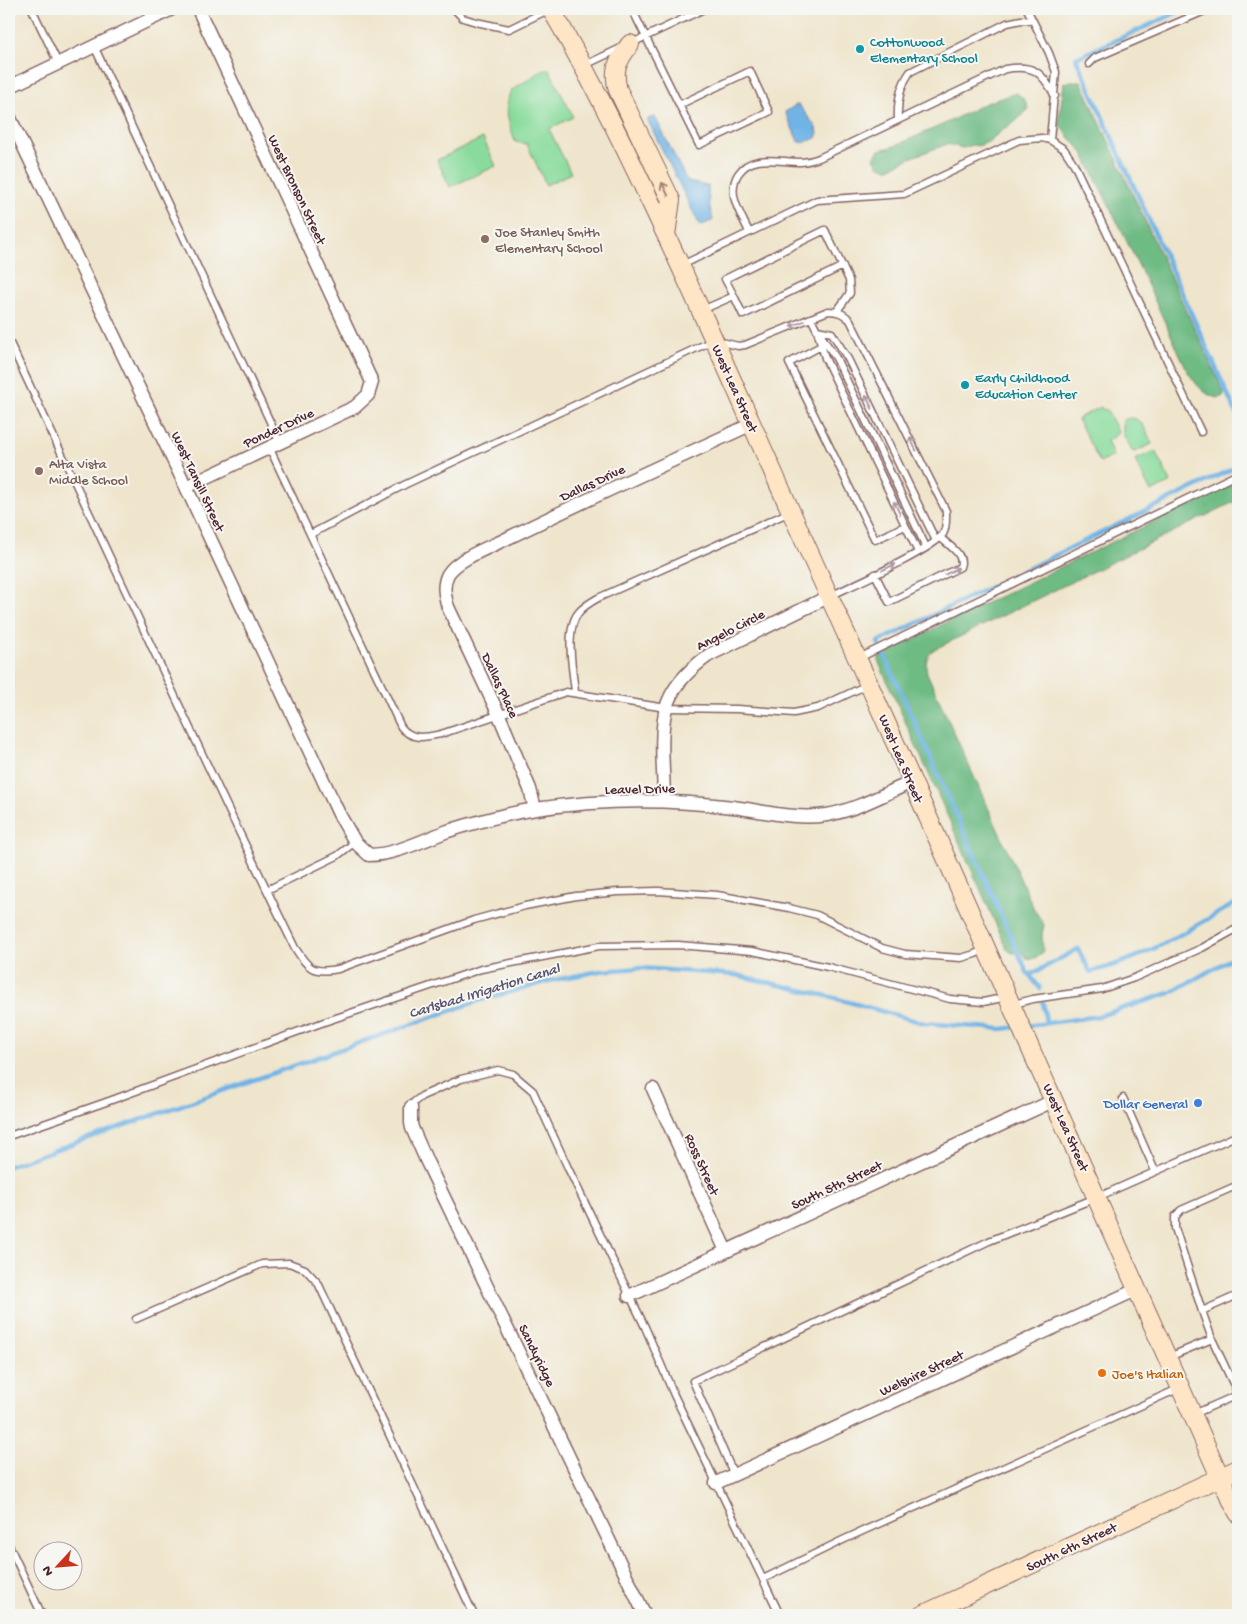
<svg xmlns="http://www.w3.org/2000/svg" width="1247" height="1624" font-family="'Gochi Hand',sans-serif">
	<rect width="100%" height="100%" fill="#f6f6f2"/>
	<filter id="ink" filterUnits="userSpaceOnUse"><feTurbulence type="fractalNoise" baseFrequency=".02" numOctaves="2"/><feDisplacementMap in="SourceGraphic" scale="10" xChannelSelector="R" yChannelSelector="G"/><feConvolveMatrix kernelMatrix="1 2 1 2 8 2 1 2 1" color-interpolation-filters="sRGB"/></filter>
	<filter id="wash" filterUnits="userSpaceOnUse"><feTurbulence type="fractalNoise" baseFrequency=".0096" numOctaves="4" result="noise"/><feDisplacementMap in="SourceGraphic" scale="20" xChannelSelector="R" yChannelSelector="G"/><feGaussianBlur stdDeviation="1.12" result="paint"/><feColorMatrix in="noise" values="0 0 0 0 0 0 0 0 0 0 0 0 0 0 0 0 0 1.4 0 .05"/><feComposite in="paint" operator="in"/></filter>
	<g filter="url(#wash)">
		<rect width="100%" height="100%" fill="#efe5cc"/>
		<path fill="#88db9c" stroke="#697d64" d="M544 69H549L573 117 549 129 571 173 546 185 527 144 515 142C510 126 502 107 511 91Z
			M483 138 496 166 450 187 437 160Z
			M1101 407 1103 410 1106 409 1118 431 1115 436 1107 441 1113 456 1100 463 1078 420 1080 417Z
			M1131 418C1144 419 1147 434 1152 444L1134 452 1132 451 1123 434V420Z
			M1155 451 1171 482 1151 492 1135 460Z"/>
		<path fill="#6ebb84" stroke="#5c6d58" d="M1071 81H1081L1224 393 1223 396 1219 398C1205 397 1195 383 1188 372L1137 262 1083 153 1060 126 1059 119 1064 83Z
			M1016 93C1023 97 1027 102 1028 110L1015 122 1005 128 988 142 978 146 973 145 963 148 947 144 910 158 887 169 878 165 874 158 879 150 892 147 942 125 986 103Z
			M1238 481V500L933 650C926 658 925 662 927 673L1034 909 1044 925 1042 934 1043 952C1038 958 1034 959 1026 958L1021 952 1012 953 1007 949 879 663V657L945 623Z"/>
		<path fill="#70b4e6" stroke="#5d6a88" d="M796 105H799L815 126 818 133 816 138 803 143 798 141 785 112Z
			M653 117H655L686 179 689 182 708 186 709 203 713 220 712 221 700 226 648 121V119Z"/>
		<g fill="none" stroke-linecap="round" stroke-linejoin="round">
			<path stroke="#70b4e6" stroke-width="4.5" d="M1185 9 1076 58 1238 417
				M879 645 878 642 1238 466
				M882 650 1027 972 1040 988
				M1030 975 1078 949 1090 972C1144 960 1190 928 1238 902
				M1043 1002 1046 1023
				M1026 1026 1099 1016 1170 993 1238 955
				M9 1166 481 1000 549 981 600 971 641 968 736 975 827 996 924 1023 1002 1029 1018 1027"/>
		</g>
	</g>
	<g filter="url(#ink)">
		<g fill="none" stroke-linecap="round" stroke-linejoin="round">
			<defs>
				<path id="lane" d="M32 9 58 63
					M454 9 463 18 476 22 509 29 550 9
					M632 9 699 145 769 112 750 71 679 105
					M1027 9 1049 53 1056 72 1050 140
					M630 44 704 9
					M94 46 280 443
					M1089 64 1095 58 1209 9
					M585 65 621 48
					M898 120C897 103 900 86 910 72L1007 23 1021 20 1033 21
					M749 232C741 214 726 194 738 174 752 153 779 162 800 162 806 162 813 160 819 158L1005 69C1034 64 1042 72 1055 96
					M682 265 817 200 904 194 1019 140 1042 138 1050 140 1064 149 1074 164 1201 432
					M734 296 725 279 825 230 849 280 850 293 837 311
					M702 310 734 296 743 315 843 266
					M811 318 817 330 825 358 918 552
					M817 330 832 333 848 359 936 541
					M820 334 836 358 926 547
					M9 341C104 544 197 747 295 948 308 968 312 974 338 969L474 920 525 906 576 896 618 892 658 891 717 895 789 908 817 915 882 948 905 954 961 958 975 954 985 949
					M821 346 789 363 875 540 905 526
					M269 447 401 727C412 741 426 737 441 734L566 692 666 708 737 709 794 713 818 708 867 685
					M311 534 406 484 714 340 738 346 745 345 828 311C838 311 843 313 850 320L946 511C946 519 947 527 943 534 933 550 851 586 830 596
					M875 574 889 602 960 567C965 554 949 546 940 537
					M859 658 1238 474
					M575 692C573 671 564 629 579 612 584 606 591 602 598 598L790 512
					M267 890 337 856 355 842
					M1014 1004 1033 999 1102 989 1134 978 1202 948 1238 928
					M1123 1098 1155 1171
					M411 1107 414 1102 422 1096 461 1079 498 1070 513 1074 533 1091 568 1168 645 1327 674 1395 780 1615
					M9 1136 109 1101 324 1022 481 969 599 946 678 945 752 951 828 967 950 999 983 1002 1007 997
					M1238 1295 1202 1311 1212 1339 1238 1394
					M1202 1311 1175 1228V1217L1181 1210 1238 1185
					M136 1319 262 1264 289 1263 305 1269 318 1283 474 1615
					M1169 1357 1212 1339
					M1194 1414 1237 1395
					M734 1475 693 1381 989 1241 1098 1197 1238 1135
					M9 1545 42 1615
					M763 1579 845 1539 1180 1388"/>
				<path id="street" d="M9 87 172 9
					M9 116 186 487 339 814 355 842 369 855C395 855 423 840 448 831 473 823 510 813 536 809 601 799 668 799 733 807 764 811 795 820 827 815 856 810 884 794 912 782
					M186 487 355 407 368 395 372 382 198 9
					M664 801C664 772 659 736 666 708 672 686 691 668 709 655L830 596
					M535 809 530 789 499 715 448 607C445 597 442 585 448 574 457 559 490 547 506 539 587 499 670 462 752 424
					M653 1089 726 1251
					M411 1107V1123L412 1128 427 1162 645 1615
					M629 1296 1055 1100
					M716 1483 1138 1289"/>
				<path id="secondary" d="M551 9C588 72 620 137 651 203 700 306 745 410 792 514 937 834 1080 1155 1220 1477L1238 1513
					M630 44C618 61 612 69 618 90L671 200 666 235
					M922 1615 1238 1469"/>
			</defs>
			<use href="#lane" stroke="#846463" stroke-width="9"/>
			<use href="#street" stroke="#846463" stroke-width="15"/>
			<use href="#secondary" stroke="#846463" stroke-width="20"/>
			<use href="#lane" stroke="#fff" stroke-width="6"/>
			<use href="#street" stroke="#fff" stroke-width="12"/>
			<use href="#secondary" stroke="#fde5c5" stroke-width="18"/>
		</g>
		<defs><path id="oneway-shaft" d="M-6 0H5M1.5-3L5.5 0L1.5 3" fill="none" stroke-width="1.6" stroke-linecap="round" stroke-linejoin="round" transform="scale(1.25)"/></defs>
		<use stroke="#a48278" href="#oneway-shaft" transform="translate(665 189) rotate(-116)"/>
		<g stroke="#ae9aa0">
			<use href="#oneway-shaft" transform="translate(797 324) rotate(158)"/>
			<use href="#oneway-shaft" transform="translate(869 402) rotate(-116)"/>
			<use href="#oneway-shaft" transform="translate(913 444) rotate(-117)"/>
			<use href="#oneway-shaft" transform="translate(897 508) rotate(-115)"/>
			<use href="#oneway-shaft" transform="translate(889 567) rotate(-26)"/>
			<use href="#oneway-shaft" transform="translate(952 571) rotate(-26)"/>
		</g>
	</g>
	<g fill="#0f9aa8" stroke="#f6f6f2" stroke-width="2">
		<circle cx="860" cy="49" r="5"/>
		<circle cx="965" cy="385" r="5"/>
	</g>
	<g fill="#8d6e63" stroke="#f6f6f2" stroke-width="2">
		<circle cx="485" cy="239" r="5"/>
		<circle cx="39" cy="471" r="5"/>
	</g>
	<circle fill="#3f7fe0" stroke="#f6f6f2" stroke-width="2" cx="1198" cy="1103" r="5"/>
	<circle fill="#e8710a" stroke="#f6f6f2" stroke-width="2" cx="1102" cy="1373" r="5"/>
	<g text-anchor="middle" stroke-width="4" stroke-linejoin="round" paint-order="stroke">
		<g font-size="14" fill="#0d838f" stroke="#f6f6f2" text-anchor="start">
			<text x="870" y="46">Cottonwood<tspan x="870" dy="16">Elementary School</tspan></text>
			<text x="975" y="382">Early Childhood<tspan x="975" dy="16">Education Center</tspan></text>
		</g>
		<g font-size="14" fill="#4a1f2b" stroke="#f6f6f2">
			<text transform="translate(298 189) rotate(65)" y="5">West Bronson Street</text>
			<text transform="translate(736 388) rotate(66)" y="5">West Lea Street</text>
			<text transform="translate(278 427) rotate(-25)" y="5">Ponder Drive</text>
			<text transform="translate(199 481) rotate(65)" y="5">West Tansill Street</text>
			<text transform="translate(592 482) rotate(-25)" y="5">Dallas Drive</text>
			<text transform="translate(730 629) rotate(-27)" y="5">Angelo Circle</text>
			<text transform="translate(501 685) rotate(65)" y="5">Dallas Place</text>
			<text transform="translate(902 758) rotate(67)" y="5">West Lea Street</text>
			<text transform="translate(640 788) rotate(-1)" y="5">Leavel Drive</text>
			<text transform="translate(1067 1127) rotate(66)" y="5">West Lea Street</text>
			<text transform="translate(703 1164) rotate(66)" y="5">Ross Street</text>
			<text transform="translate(836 1184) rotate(-25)" y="5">South 5th Street</text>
			<text transform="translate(538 1355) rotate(64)" y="5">Sandyridge</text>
			<text transform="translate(921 1372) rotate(-25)" y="5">Welshire Street</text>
			<text transform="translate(1071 1546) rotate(-25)" y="5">South 6th Street</text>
		</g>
		<g font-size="14" fill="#785e54" stroke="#f6f6f2" text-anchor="start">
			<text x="495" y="236">Joe Stanley Smith<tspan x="495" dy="16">Elementary School</tspan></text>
			<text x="49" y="468">Alta Vista<tspan x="49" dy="16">Middle School</tspan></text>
		</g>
		<g font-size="14" fill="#366cbe" stroke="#f6f6f2" text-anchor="end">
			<text x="1188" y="1108">Dollar General</text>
		</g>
		<g font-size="14" fill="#c56008" stroke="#f6f6f2" text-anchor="start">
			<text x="1112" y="1378">Joe's Italian</text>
		</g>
		<g font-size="15" font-style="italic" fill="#57536c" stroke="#f6f6f2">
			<text transform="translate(484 990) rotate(-17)" y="5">Carlsbad Irrigation Canal</text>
		</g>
	</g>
	<rect width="1247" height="1624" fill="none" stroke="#f6f6f2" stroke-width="30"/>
	<g transform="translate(58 1566) rotate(244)"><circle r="24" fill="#f6f6f2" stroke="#b1a0a2"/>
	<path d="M0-4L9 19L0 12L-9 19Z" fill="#c8321e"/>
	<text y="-8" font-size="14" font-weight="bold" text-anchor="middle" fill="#4a1f2b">N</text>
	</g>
</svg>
